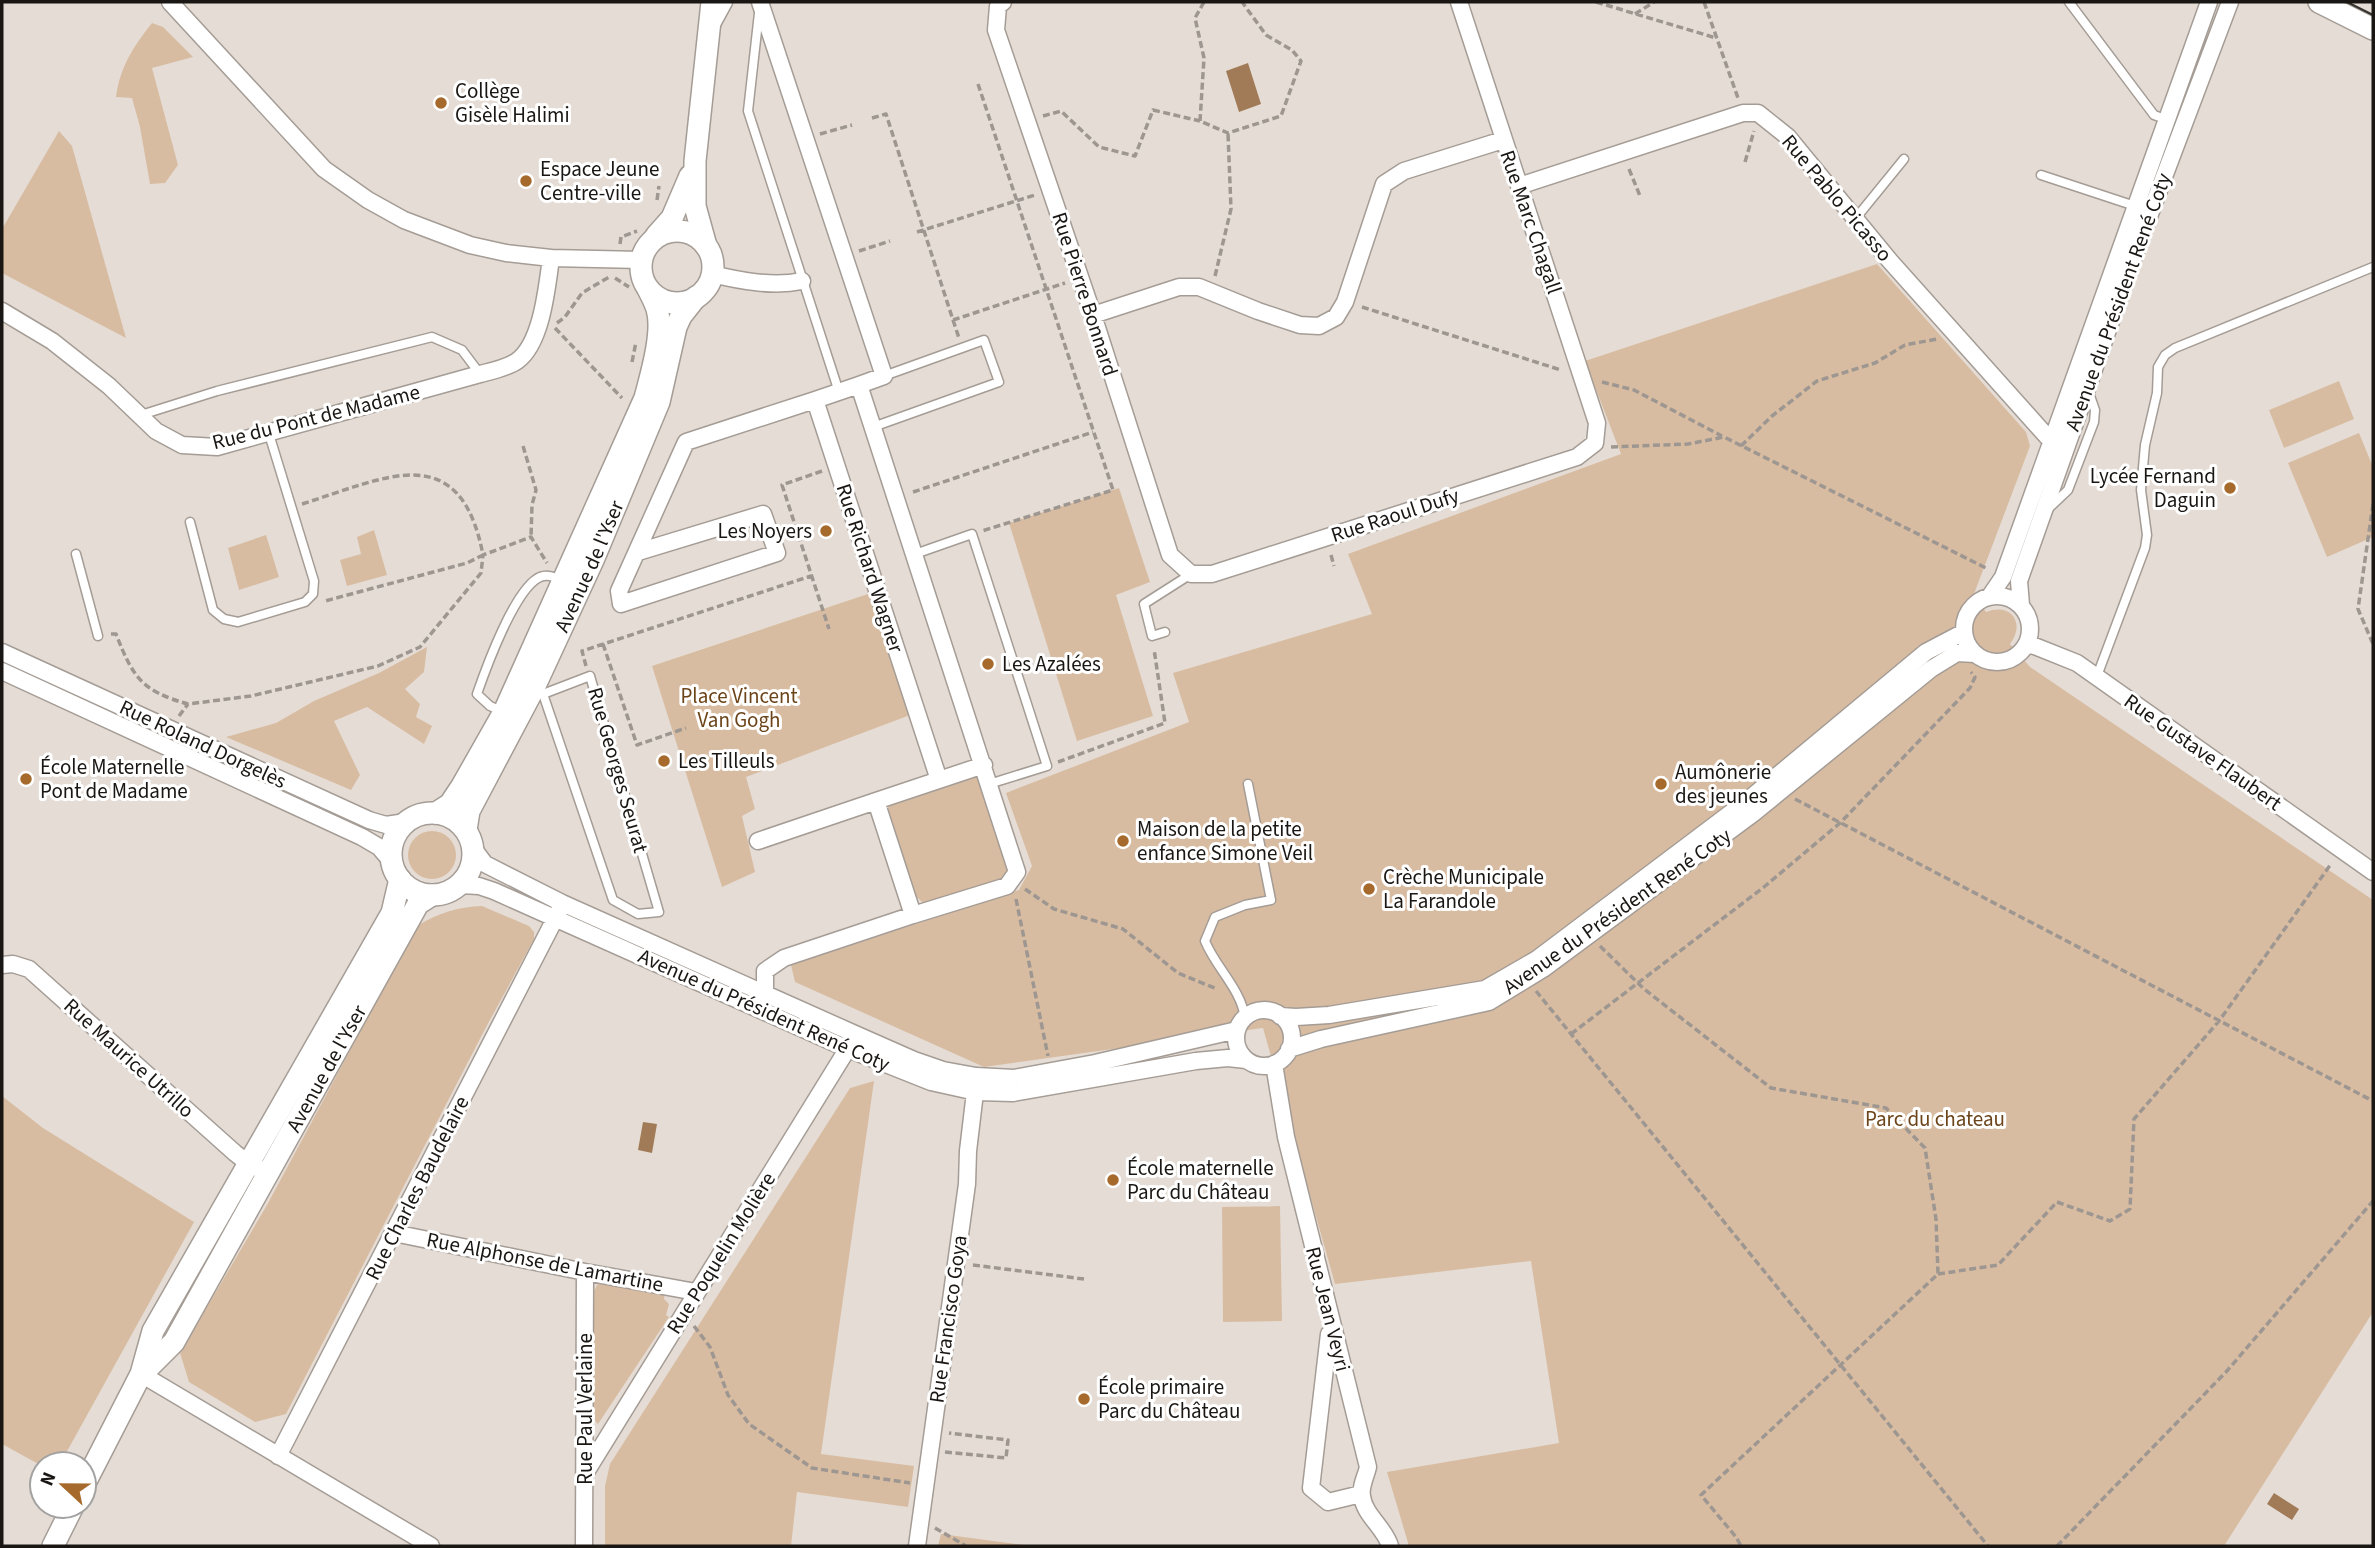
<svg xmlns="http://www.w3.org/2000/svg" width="2375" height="1548" font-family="'Source Sans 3',sans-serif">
	<rect width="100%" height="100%" fill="#e5ddd5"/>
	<path fill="#d8bca2" d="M152 23 163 27 193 57 152 68 178 165 165 183 150 184 140 127 132 98 116 97C120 67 133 47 152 23Z
		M59 131 72 146 126 338 2 273V229Z
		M1877 264 2026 432 2030 446 1974 594 1986 612C2011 602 2026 623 2010 644L2030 667 2373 900V1312L2224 1546H1409L1387 1472 1559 1443 1531 1261 1335 1284 1263 1028 984 1067 795 982 791 965 1019 890 1032 866 1006 793 1189 722 1173 673 1372 614 1348 554 1621 454 1585 361Z
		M2339 381 2354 419 2284 448 2269 410Z
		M2359 433 2373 467V537L2327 557 2288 463Z
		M1119 488 1150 582 1116 595 1153 716 1077 741 1009 523Z
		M374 530 387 575 347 586 340 560 361 554 357 537Z
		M266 535 279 577 239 590 228 548Z
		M871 593 910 715 746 777 755 809 742 816 755 872 722 887 652 666Z
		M427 647 424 672 405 689 420 704 416 717 432 726 424 744 367 707 334 721 360 775 351 790 226 737 276 723 314 701 379 673Z
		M984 765 1012 866 1006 877 930 902H922L913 893 888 808 891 803Z
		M408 855a24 24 0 1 1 48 0a24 24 0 1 1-48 0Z
		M482 906 529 926 534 932V939L484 1031 286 1414 255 1422 189 1382 180 1353 267 1205 417 926C438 913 458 907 482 906Z
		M874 1081 821 1454 914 1466 908 1507 797 1492 791 1546H605V1486L610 1464 850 1088Z
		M2 1096 43 1128 194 1222 60 1464H42V1466L2 1444Z
		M1280 1206 1282 1321 1223 1322 1222 1207Z
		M599 1282 665 1293 664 1299 669 1304 666 1315 669 1317 598 1424 590 1416 592 1294Z
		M941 1534 1031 1546H938Z"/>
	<path fill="#a17b57" d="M1248 63 1261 104 1239 112 1226 71Z
		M643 1122 657 1124 652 1153 638 1150Z
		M2274 1493 2299 1509 2292 1520 2267 1504Z"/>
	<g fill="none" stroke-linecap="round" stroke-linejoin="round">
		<defs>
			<path id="lane" d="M2069 2 2154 115 2168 120
				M759 13 748 111 839 392
				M2041 175 2135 206
				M1856 218 1904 159
				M141 415 217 391 432 337 462 350 480 374
				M873 427 999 382 984 340 884 376
				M2048 509 2068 490 2094 422 2095 410 2088 390
				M190 522 213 610 224 619 238 622 305 602 313 594 314 581 269 434
				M76 554 98 636
				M915 554 972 534 1047 766 989 784
				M1165 632 1152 636 1144 604 1191 574
				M590 676 659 912 638 914 613 900 543 694Z
				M2097 676 2145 548 2147 535 2141 490 2145 445 2157 393 2158 367 2165 355 2175 348 2373 267
				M504 712 490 706 477 694C486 668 515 588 540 577 548 574 554 577 561 580
				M1245 1018C1241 989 1216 968 1205 941L1215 917 1245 905 1271 900 1248 784"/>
			<path id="street" d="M170 2 324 169 368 200 404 220 470 245 506 253 551 258 641 260
				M760 2 884 376 859 385
				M1003 2 998 6 996 30 1093 315 1170 555 1191 574H1212L1577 457 1595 443 1597 423 1459 2
				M712 24 724 2
				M1519 186 1743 113H1758L1788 137 1890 261 2051 441
				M712 274C741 281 773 287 802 281
				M2 311 52 341 109 386 156 431 182 445 217 447 480 374C492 371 507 368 517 361 542 343 547 287 551 258
				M1093 315 1179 287H1199L1258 311 1300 325 1319 326 1336 317 1345 302 1384 184 1404 171 1503 140
				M638 552 763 514 777 553 621 604 619 591 686 442 815 400
				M1964 629a33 33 0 1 1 66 0a33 33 0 1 1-66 0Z
				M1990 596 2003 577 2209 2
				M2021 605 2019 581 2133 259 2230 2
				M2027 643 2077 663 2373 872
				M2 652 369 820 386 825 406 822
				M2 671 362 837 379 847 392 862
				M758 841 876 801
				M473 848 485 864 562 903 855 1034 914 1060 943 1070 976 1076 1014 1078 1095 1063 1237 1030
				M460 885 479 886 494 891 848 1049 931 1082 976 1092 1013 1093 1196 1061 1228 1058 1246 1060
				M913 915 1007 886 1017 872 859 385 815 400 939 780
				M2 965 13 964 29 969 235 1153 249 1164 268 1173
				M761 1002 765 994V971L784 958 913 915 876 801 984 765
				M1236 1038a28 28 0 1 1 56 0a28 28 0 1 1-56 0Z
				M1280 1016 1296 1017 1329 1015 1485 989 1537 959 1748 800 1926 652 1964 632
				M1289 1049 1321 1039 1489 1002 1543 969 1755 812 1931 669 1957 653 1975 654
				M1274 1064 1286 1137 1368 1467C1366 1476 1360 1487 1362 1496 1364 1515 1385 1528 1390 1546
				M394 1233 585 1272 696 1292
				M1329 1334 1311 1488 1328 1502 1361 1494
				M141 1374 431 1546
				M278 1456 559 911
				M586 1472 853 1040
				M584 1546 585 1272
				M917 1546 967 1184 968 1151 976 1084"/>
			<g id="secondary">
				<path d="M2319 2 2373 29"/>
				<circle cx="677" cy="267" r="36"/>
				<path d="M656 236 672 218 690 176"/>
				<path d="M706 246 695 206V161L712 2"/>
				<path d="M436 813 450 804 462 786 504 712 645 398C651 375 664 332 657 309 655 302 651 295 648 289"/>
				<circle cx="432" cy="854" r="41"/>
				<path id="s1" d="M466 830 469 811 533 690 594 558 659 402 676 327 681 316 696 297"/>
				<path id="s2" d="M143 1373 174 1342 418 904 432 895"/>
				<path d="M84 1485 141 1374 153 1331 392 913 400 879"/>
				<path d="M53 1546 73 1506"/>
			</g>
		</defs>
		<use href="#lane" stroke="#a49c95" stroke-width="11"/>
		<use href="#street" stroke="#a49c95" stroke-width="19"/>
		<use href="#secondary" stroke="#a49c95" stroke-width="24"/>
		<path stroke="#9e9791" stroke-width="3.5" stroke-dasharray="7 3.5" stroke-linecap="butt" d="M1204 2 1195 18 1204 58 1200 121 1228 133 1281 116 1301 61 1292 50 1266 35 1242 2
			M1596 2 1716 38
			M1704 2 1738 98
			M1635 14 1654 2
			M978 84 1113 490 982 531
			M1043 116 1061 111 1099 147 1135 156 1153 110 1200 121
			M872 118 886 114 953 320 1065 283
			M820 134 852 125
			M1745 162 1754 131
			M1629 169 1640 196
			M657 200 659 186
			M917 232 1035 195
			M620 244 621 237 637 231
			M859 251 890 241
			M1215 276 1231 209 1228 133
			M615 278 629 287
			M1362 307 1561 370
			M953 320 959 338
			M557 323 565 317 582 293 609 277
			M555 328 622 398
			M632 362 636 342
			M1602 382 1634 390 1722 436
			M523 446 536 490 532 505 531 537
			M1741 446 1772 416 1817 381 1875 363 1905 345 1937 339
			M1611 447 1688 444 1724 437 1988 569
			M822 471 782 485 829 629
			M913 492 1093 432
			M302 504C385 478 460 436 483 555L467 563 325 601
			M2373 504 2358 609 2373 644
			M1331 555 1334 566
			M111 634H116C133 677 141 691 188 704L251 696 378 666 420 647 481 573 483 555 531 537 547 563
			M603 644 637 745 686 728
			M586 666 582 651 811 576
			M179 716 188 704
			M1058 762 1165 723 1154 649
			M1795 799 2373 1101
			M1025 889 1054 909 1123 929 1178 973 1217 989
			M1016 899 1048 1056
			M1600 946 1644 989 1771 1088 1886 1108 1925 1148 1936 1219 1938 1274 1701 1495 1736 1537 1741 1546
			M1536 991 1988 1546
			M1571 1034 1764 887 1840 823 1970 688 1975 677 1971 672
			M973 1265 1084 1279
			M1938 1274 1998 1265 2057 1202 2110 1221 2130 1209 2134 1119 2219 1021 2331 864
			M694 1326 710 1347 728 1395 749 1424 812 1468 910 1483
			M945 1452 1006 1458 1008 1440 949 1433
			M935 1528 966 1546
			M2057 1546 2226 1372 2373 1201"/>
		<use href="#lane" stroke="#fff" stroke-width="8"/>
		<use href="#street" stroke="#fff" stroke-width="16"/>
		<use href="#secondary" stroke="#fff" stroke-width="21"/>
		<path stroke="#36332f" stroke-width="2" d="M2347 2 2373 15
			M2372 2 2373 3"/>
	</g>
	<g fill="#a66b2c" stroke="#fff" stroke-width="2.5">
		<circle cx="441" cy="103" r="7"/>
		<circle cx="526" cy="181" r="7"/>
		<circle cx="2230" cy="488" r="7"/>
		<circle cx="826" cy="531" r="7"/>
		<circle cx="988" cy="664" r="7"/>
		<circle cx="664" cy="761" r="7"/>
		<circle cx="26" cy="779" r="7"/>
		<circle cx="1661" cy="784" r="7"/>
		<circle cx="1123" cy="841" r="7"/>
		<circle cx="1369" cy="889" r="7"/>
		<circle cx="1113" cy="1180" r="7"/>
		<circle cx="1084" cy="1399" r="7"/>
	</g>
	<g text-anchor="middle" stroke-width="6" stroke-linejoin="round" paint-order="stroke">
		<g font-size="21" fill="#191613" stroke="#fff" text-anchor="start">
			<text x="455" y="98">Collège<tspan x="455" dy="24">Gisèle Halimi</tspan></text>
			<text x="540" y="176">Espace Jeune<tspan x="540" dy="24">Centre-ville</tspan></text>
			<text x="2216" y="483" text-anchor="end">Lycée Fernand<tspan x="2216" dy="24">Daguin</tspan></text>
			<text x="812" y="538" text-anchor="end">Les Noyers</text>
			<text x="1002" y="671">Les Azalées</text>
			<text x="678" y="768">Les Tilleuls</text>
			<text x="40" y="774">École Maternelle<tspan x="40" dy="24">Pont de Madame</tspan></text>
			<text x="1675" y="779">Aumônerie<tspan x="1675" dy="24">des jeunes</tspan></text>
			<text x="1137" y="836">Maison de la petite<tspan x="1137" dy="24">enfance Simone Veil</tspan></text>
			<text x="1383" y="884">Crèche Municipale<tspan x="1383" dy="24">La Farandole</tspan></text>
			<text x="1127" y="1175">École maternelle<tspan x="1127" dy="24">Parc du Château</tspan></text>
			<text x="1098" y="1394">École primaire<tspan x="1098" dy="24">Parc du Château</tspan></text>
		</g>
		<g font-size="21" fill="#191613" stroke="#fff">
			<text transform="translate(1837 198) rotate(50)" y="7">Rue Pablo Picasso</text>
			<text transform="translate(1531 222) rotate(71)" y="7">Rue Marc Chagall</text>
			<text transform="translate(1085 294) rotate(72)" y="7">Rue Pierre Bonnard</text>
			<text transform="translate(2118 302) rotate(-70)" y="7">Avenue du Président René Coty</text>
			<text transform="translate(316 417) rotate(-14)" y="7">Rue du Pont de Madame</text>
			<text transform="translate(1395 515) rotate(-18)" y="7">Rue Raoul Dufy</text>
			<text dy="7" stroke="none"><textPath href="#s1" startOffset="292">Avenue de l'Yser</textPath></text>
			<text transform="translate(870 568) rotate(72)" y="7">Rue Richard Wagner</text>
			<text transform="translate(203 744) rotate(25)" y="7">Rue Roland Dorgelès</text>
			<text transform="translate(2203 752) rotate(35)" y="7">Rue Gustave Flaubert</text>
			<text transform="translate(618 770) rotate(74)" y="7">Rue Georges Seurat</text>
			<text transform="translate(1617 911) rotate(-35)" y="7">Avenue du Président René Coty</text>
			<text transform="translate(764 1010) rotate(24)" y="7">Avenue du Président René Coty</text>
			<text transform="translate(129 1058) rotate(42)" y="7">Rue Maurice Utrillo</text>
			<text dy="7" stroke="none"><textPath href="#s2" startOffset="357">Avenue de l'Yser</textPath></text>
			<text transform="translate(417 1188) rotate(-63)" y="7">Rue Charles Baudelaire</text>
			<text transform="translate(721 1253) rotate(-58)" y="7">Rue Poquelin Molière</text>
			<text transform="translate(545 1262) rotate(11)" y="7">Rue Alphonse de Lamartine</text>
			<text transform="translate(1328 1309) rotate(76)" y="7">Rue Jean Veyri</text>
			<text transform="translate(948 1319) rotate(-82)" y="7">Rue Francisco Goya</text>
			<text transform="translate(585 1409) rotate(-90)" y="7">Rue Paul Verlaine</text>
		</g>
		<g font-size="21" fill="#6c441a" stroke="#fff">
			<text x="739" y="703">Place Vincent<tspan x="739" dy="24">Van Gogh</tspan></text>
			<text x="1935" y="1126">Parc du chateau</text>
		</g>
	</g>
	<rect width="2375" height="1548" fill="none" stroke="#191613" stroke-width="7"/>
	<g transform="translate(63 1485) rotate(292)"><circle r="33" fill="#ffffff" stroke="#a3a2a1" stroke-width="2"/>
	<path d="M0-5L12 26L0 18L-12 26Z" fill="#a66b2c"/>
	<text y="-10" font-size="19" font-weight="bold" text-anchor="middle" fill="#191613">N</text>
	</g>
</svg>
